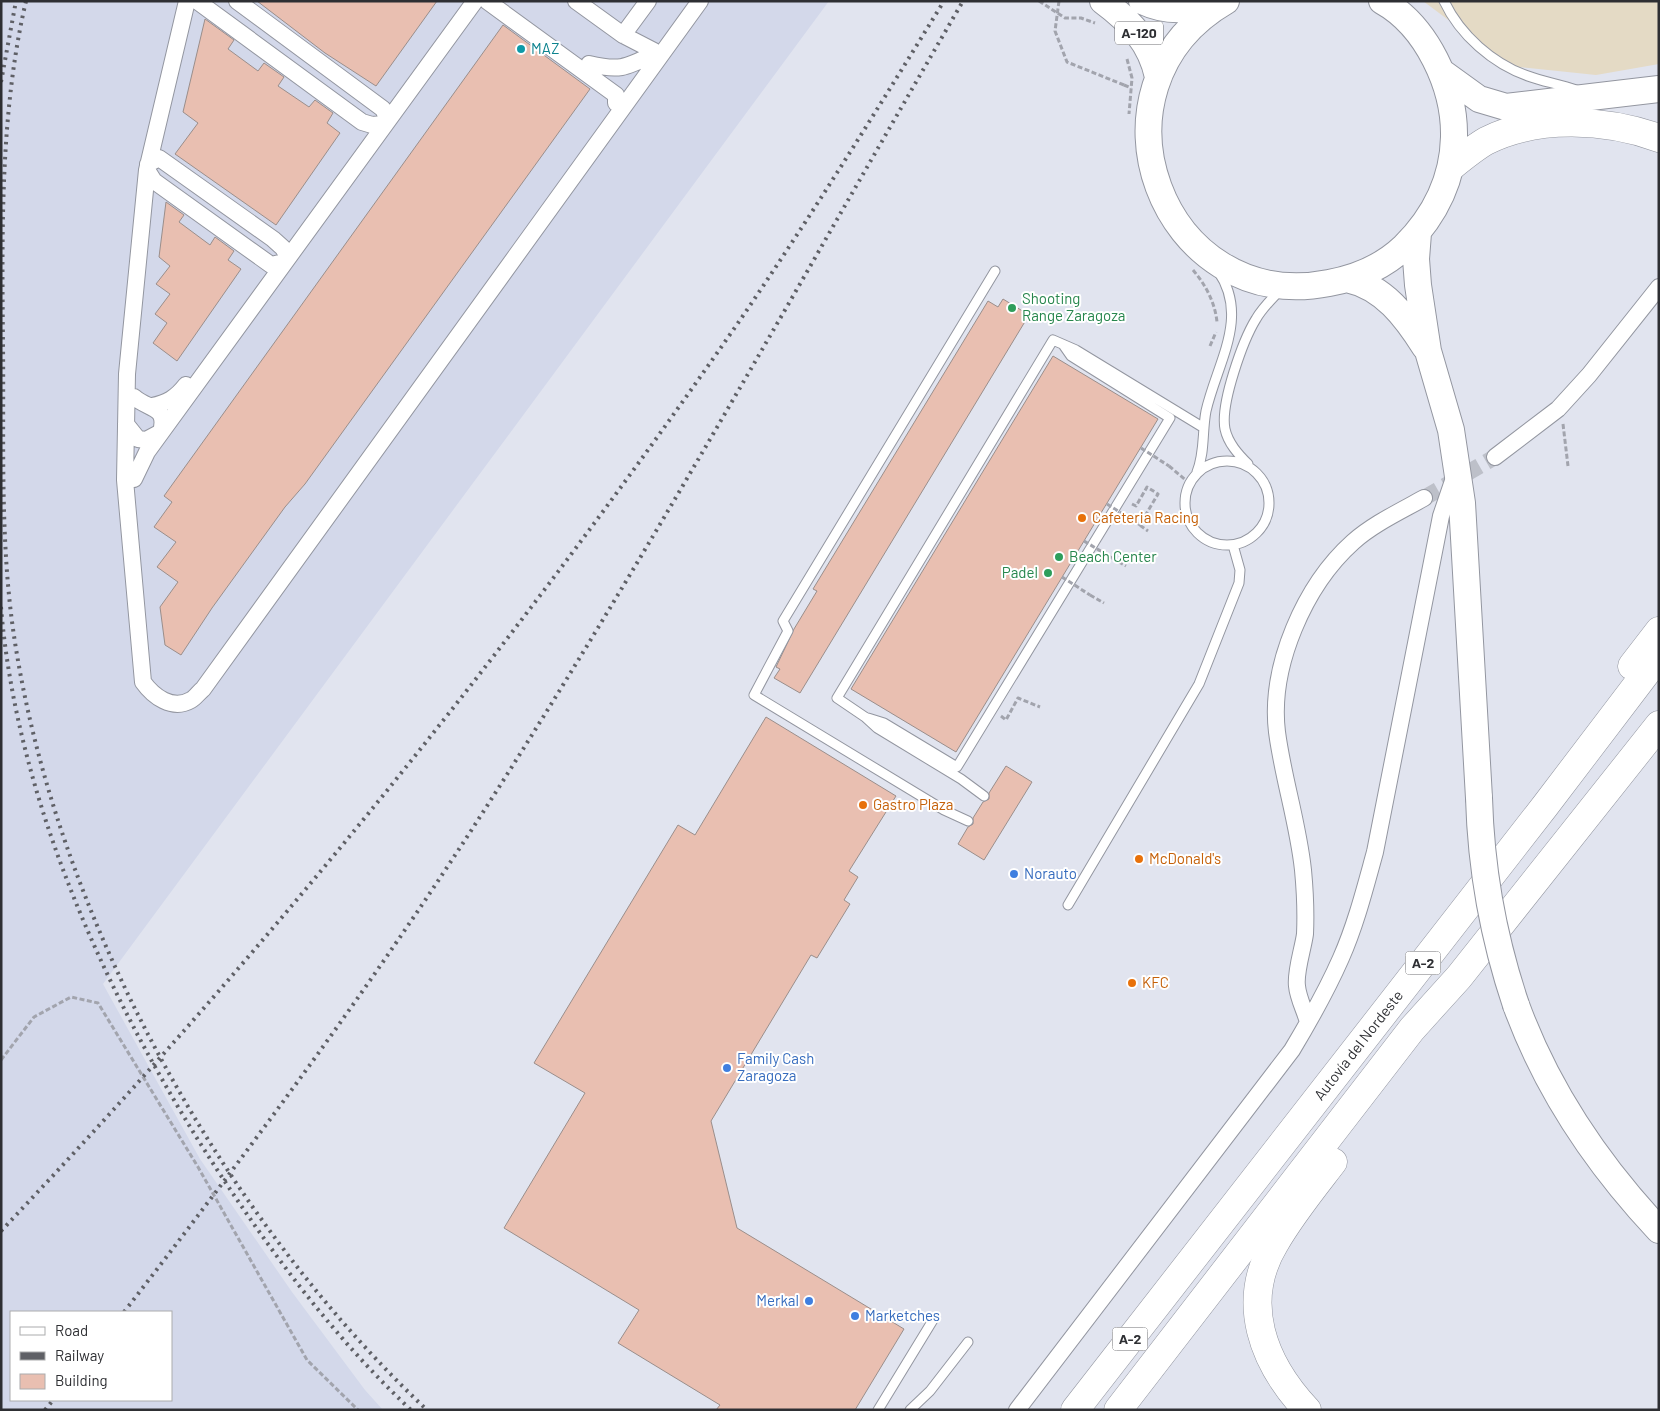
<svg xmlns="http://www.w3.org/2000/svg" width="1660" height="1411" font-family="Barlow,sans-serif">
	<rect width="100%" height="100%" fill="#e1e4ef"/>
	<path fill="#e4dac5" d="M1423 1H1659V64L1596 75 1510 66Z"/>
	<path fill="#d3d8ea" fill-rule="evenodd" d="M1 1H829L103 984 200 1159 292 1292 365 1390 383 1410H1ZM11 1312H171V1400H11Z"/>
	<path fill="#e9bfb1" stroke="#9a8e8b" d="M257 1H437L376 86 325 53Z
		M205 19 234 40 228 49 258 71 264 63 284 77 278 86 309 107 315 100 333 113 327 123 340 133 276 225 175 154 198 123 183 112Z
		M503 25 590 89 305 484 285 507 212 608 181 655 165 645 160 607 178 582 157 567 176 542 154 527 172 502 164 496Z
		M166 202 184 215 179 222 210 245 215 237 234 251 228 260 241 269 177 361 153 343 167 323 155 314 170 294 156 284 170 266 159 257Z
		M1003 299 1029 315 800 693 774 678 780 669 776 667 794 629 817 591 813 589 988 301 998 307Z
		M1053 356 1158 419 956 752 851 689Z
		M766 717 896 796 849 871 858 877 844 900 850 904 817 958 811 955 711 1121 737 1228 904 1329 855 1410H716L720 1405 618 1343 639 1310 504 1228 585 1093 534 1063 678 825 695 835Z
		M1006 766 1032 782 984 860 958 844 968 827 973 824V818L983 802 989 799V793Z"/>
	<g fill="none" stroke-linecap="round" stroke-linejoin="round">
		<path stroke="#bdc0c9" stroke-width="16" stroke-dasharray="16 8" stroke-linecap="butt" d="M1424 498 1495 457"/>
		<defs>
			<path id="service" d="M1444 1C1460 35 1493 64 1528 76 1544 82 1560 84 1576 90
				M1185 503a42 42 0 1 1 84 0a42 42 0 1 1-84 0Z
				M1248 464C1238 454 1228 443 1225 429 1220 404 1243 340 1256 319 1263 307 1272 299 1281 289
				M1197 472C1205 452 1202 432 1206 411 1217 363 1250 317 1218 271
				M868 718 884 723 957 767 1170 418 1071 356 1064 346
				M984 796 961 779 877 728 865 717 837 698 1053 340 1076 350 1204 428
				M968 821 944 810 754 695 788 631 783 621 995 271
				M1068 905 1199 684 1239 583 1240 570 1233 545
				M878 1410 933 1320
				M910 1410 930 1391 968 1342"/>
			<path id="minor" d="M187 1 147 170 127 374 125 480 143 682C153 696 172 711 191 700 195 698 199 692 203 689L700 1
				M197 1 362 122 372 125 384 124
				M237 1 383 109 388 120
				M487 1 616 95V103
				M576 1 623 35 654 51
				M623 35 648 1
				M589 64C619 71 625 68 652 55
				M148 164 159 158 273 239 283 248 288 257
				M147 170 154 181 271 265 284 262
				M152 406C167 403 176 398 186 385
				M126 424 138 439 146 440 161 432C168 406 149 410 134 397
				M1495 457 1558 409 1589 375 1659 287
				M134 479 147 452 475 1
				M1308 1022C1305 1011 1298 998 1297 986 1295 972 1303 949 1305 934 1306 912 1305 891 1303 870 1298 823 1283 778 1277 732 1269 666 1305 585 1353 542 1373 524 1401 511 1424 498
				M1017 1410 1292 1050C1310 1020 1327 990 1341 958 1356 924 1365 888 1375 852L1441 516 1456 472"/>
			<path id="primary" d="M1103 1C1130 21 1151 43 1158 77
				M1142 1C1167 13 1189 10 1215 4
				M1226 1C1076 88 1162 316 1329 283 1356 278 1383 267 1404 247 1435 216 1453 181 1454 137 1455 87 1427 26 1382 1
				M1443 73 1479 99 1506 107 1659 89
				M1418 233 1416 259 1418 285 1428 351 1451 430 1462 503 1479 798
				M1347 279C1384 287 1406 317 1425 347
				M1516 1005C1547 1090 1597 1164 1659 1230"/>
			<g id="motorway">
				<path d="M1452 166C1463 157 1474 148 1486 141 1538 115 1606 119 1659 138"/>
				<path d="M1632 666 1659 631"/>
				<path id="s1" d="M1075 1410 1545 806 1659 656"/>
				<path d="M1118 1410 1412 1029 1459 977 1659 725"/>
				<path d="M1307 1410C1263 1363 1239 1302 1275 1243 1291 1215 1313 1188 1333 1162"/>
			</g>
		</defs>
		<use href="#service" stroke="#9396a0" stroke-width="11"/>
		<use href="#minor" stroke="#9396a0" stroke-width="18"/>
		<use href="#primary" stroke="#9396a0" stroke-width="28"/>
		<use href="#motorway" stroke="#9396a0" stroke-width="29"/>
		<path stroke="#a2a4ad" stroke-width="3" stroke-dasharray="5 2.5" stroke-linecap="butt" d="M1039 1 1065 18H1081L1095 23
			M1127 59 1132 78 1129 114
			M1124 85 1131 88
			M1193 270C1205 284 1215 302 1217 322
			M1210 346 1216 332
			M1563 424 1568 466
			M1169 466 1188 482
			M1132 504 1136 506 1147 487 1158 494 1139 526
			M1134 521 1148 531
			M1112 558 1126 566
			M1090 595 1104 603
			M1001 716 1006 720 1018 698 1040 707
			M1 1060 34 1017 71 997 98 1003 198 1167 307 1360 358 1410"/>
		<use href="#service" stroke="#fff" stroke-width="9"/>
		<use href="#minor" stroke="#fff" stroke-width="16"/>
		<use href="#primary" stroke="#fff" stroke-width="26"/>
		<use href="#motorway" stroke="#fff" stroke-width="28"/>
		<path stroke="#5f6066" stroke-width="4" stroke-dasharray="2.5 5" stroke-linecap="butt" d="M26 1C0 112 2 232 3 345 4 439 0 536 13 629 53 911 220 1215 427 1410
			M1 82 16 1
			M1 607C18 815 122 1031 238 1201 288 1275 345 1348 411 1410
			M1 1231C270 947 515 644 738 323 810 218 877 110 944 1
			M124 1312C247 1153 367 992 476 823 649 555 803 276 963 1
			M45 1410 53 1400"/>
		<defs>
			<path id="primary-bridge" d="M1479 798C1481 869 1493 937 1516 1005"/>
		</defs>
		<use href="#primary-bridge" stroke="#9396a0" stroke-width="28" stroke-linecap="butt"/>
		<path stroke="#a2a4ad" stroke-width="3" stroke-dasharray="5 2.5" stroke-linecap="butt" d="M1059 1 1055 31 1067 62 1124 85
			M1141 448 1169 466
			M1107 504 1134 521
			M1084 541 1112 558
			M1062 577 1090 595"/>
		<use href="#primary-bridge" stroke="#fff" stroke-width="26"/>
	</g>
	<circle fill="#0f9aa8" stroke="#fff" stroke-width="2" cx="521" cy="49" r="5"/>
	<g fill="#2e9e5b" stroke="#fff" stroke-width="2">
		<circle cx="1012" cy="308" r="5"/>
		<circle cx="1059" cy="557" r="5"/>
		<circle cx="1048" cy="573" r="5"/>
	</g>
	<g fill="#e8710a" stroke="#fff" stroke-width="2">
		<circle cx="1082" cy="518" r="5"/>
		<circle cx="863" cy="805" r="5"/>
		<circle cx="1139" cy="859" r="5"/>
		<circle cx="1132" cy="983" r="5"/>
	</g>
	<g fill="#3f7fe0" stroke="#fff" stroke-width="2">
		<circle cx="1014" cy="874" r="5"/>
		<circle cx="727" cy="1068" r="5"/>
		<circle cx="809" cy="1301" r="5"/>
		<circle cx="855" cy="1316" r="5"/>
	</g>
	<g text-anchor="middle" stroke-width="4" stroke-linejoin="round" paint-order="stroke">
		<g fill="#fff" stroke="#6d6d70" stroke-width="1">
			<rect x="1115" y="21.5" width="48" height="23" rx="4"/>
			<rect x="1405.5" y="951.5" width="35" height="23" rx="4"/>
			<rect x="1112.5" y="1327.5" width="35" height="23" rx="4"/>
		</g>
		<g font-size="14" font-weight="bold" fill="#2e2f33">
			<text x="1139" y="38">A-120</text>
			<text x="1423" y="968">A-2</text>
			<text x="1130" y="1344">A-2</text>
		</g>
		<g font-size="15" fill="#0d838f" stroke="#fff" text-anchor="start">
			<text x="531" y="54">MAZ</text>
		</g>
		<g font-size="15" fill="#27864d" stroke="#fff" text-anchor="start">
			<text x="1022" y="304">Shooting<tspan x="1022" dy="17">Range Zaragoza</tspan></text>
			<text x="1069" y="562">Beach Center</text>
			<text x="1038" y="578" text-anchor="end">Padel</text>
		</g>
		<g font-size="15" fill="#c56008" stroke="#fff" text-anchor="start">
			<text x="1092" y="523">Cafeteria Racing</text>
			<text x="873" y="810">Gastro Plaza</text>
			<text x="1149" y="864">McDonald's</text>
			<text x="1142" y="988">KFC</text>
		</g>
		<g font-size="15" fill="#366cbe" stroke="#fff" text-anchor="start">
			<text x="1024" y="879">Norauto</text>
			<text x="737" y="1064">Family Cash<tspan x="737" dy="17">Zaragoza</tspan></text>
			<text x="799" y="1306" text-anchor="end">Merkal</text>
			<text x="865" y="1321">Marketches</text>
		</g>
		<g font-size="15" fill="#2e2f33" stroke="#fff">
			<text dy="5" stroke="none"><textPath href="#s1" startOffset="462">Autovía del Nordeste</textPath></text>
		</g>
	</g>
	<rect width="1660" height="1411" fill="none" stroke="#2e2f33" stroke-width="5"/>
	<rect x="10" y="1311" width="162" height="90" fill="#ffffff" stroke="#abacad"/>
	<rect x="20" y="1327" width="25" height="8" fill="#ffffff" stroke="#abacad"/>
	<text x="55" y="1336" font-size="15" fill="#2e2f33">Road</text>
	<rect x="20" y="1352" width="25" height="8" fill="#5f6066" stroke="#abacad"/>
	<text x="55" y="1361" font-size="15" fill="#2e2f33">Railway</text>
	<rect x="20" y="1374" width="25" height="15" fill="#e9bfb1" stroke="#abacad"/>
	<text x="55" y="1386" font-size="15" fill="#2e2f33">Building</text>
</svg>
